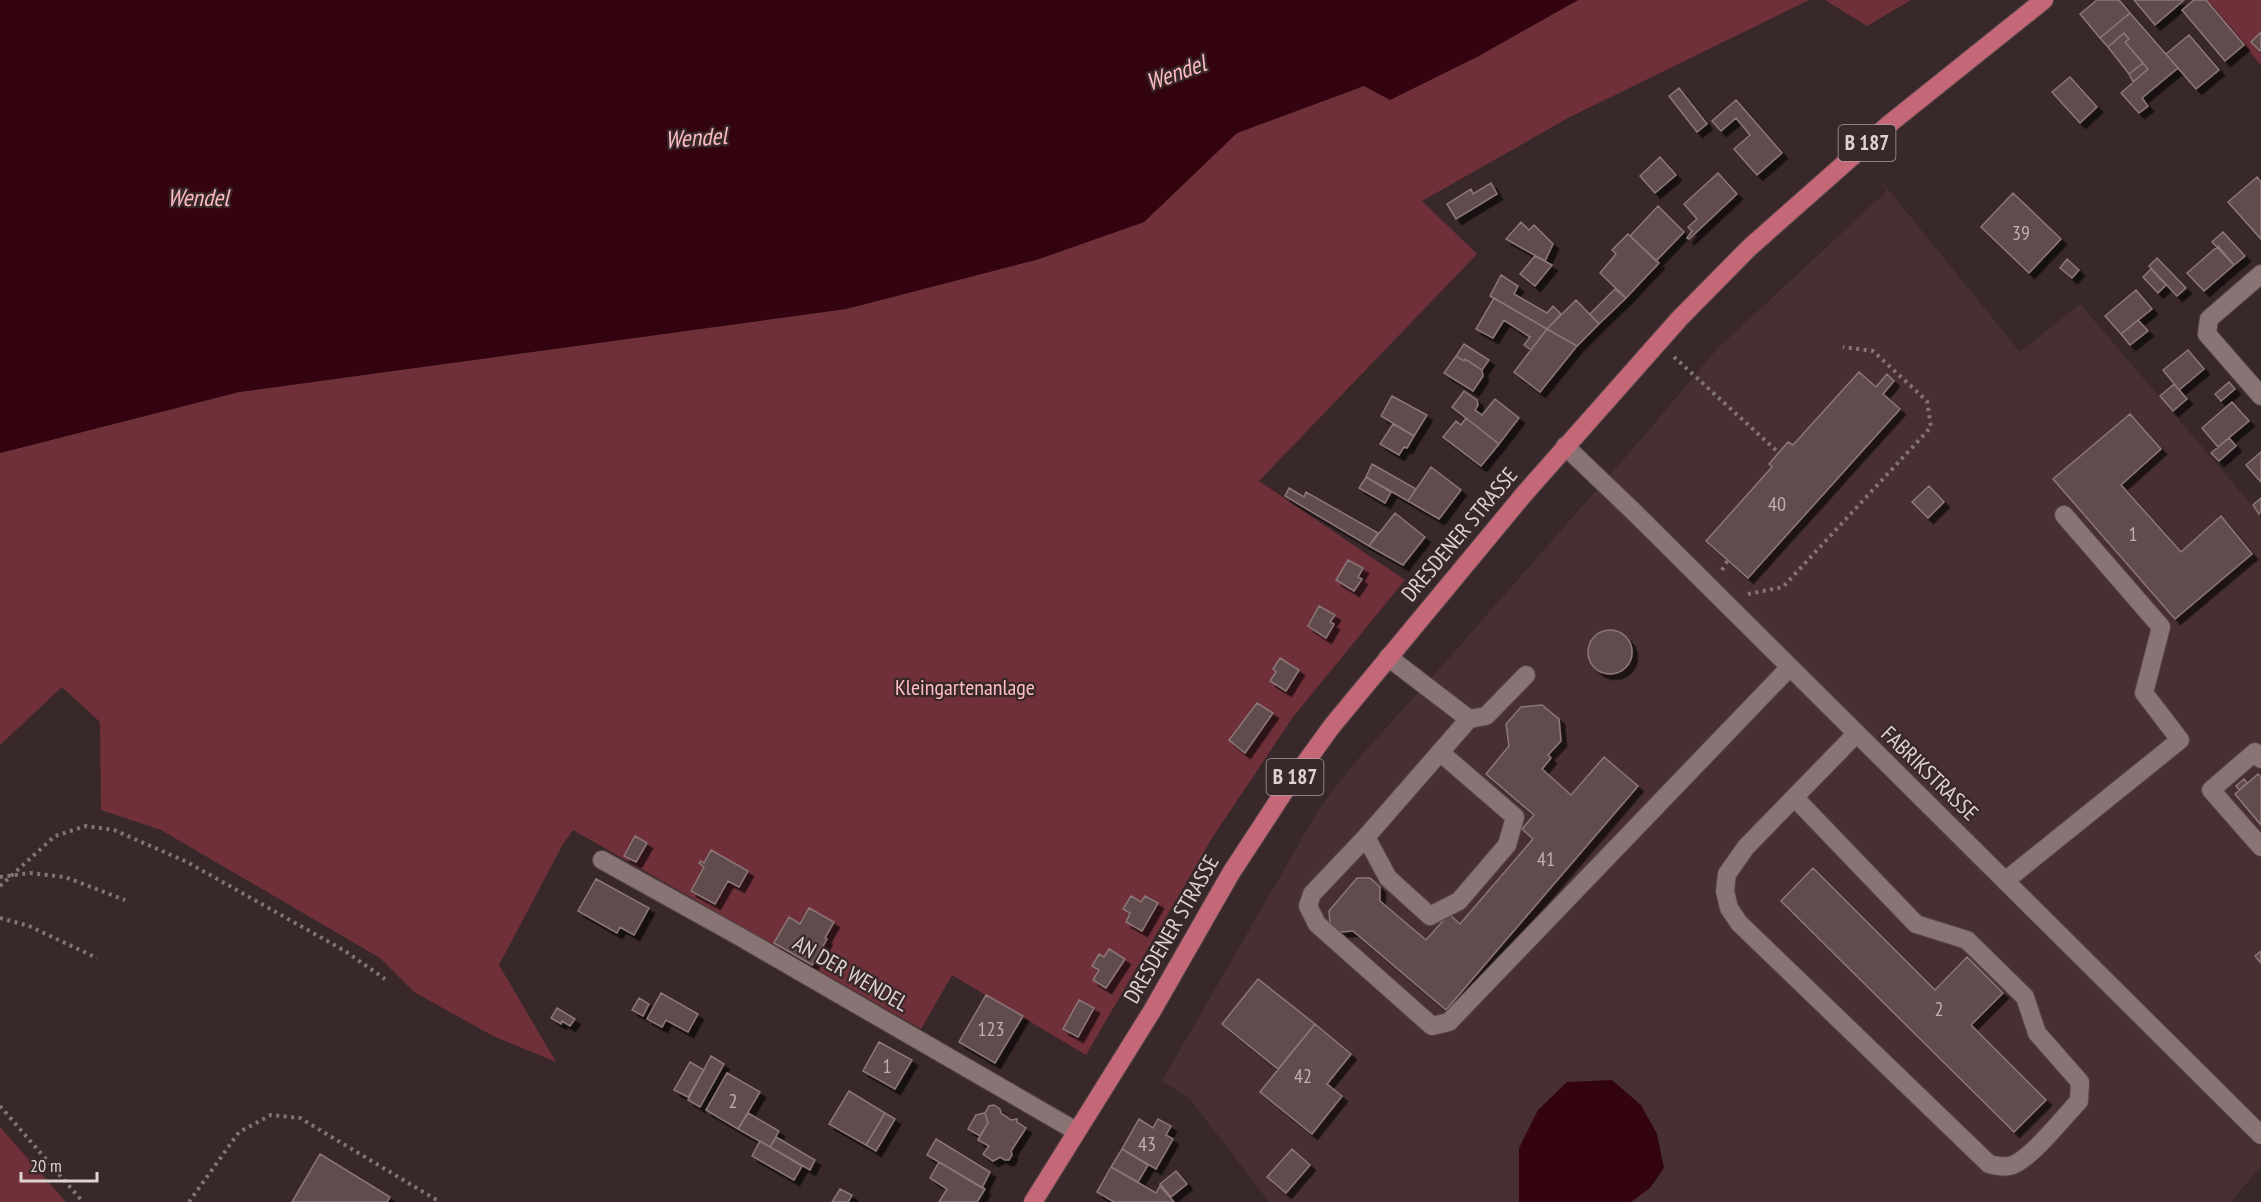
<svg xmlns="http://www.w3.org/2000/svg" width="2261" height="1202" font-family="'PT Sans Narrow',sans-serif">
	<defs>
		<filter id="shadow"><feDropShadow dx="5.5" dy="5.5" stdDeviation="0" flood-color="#0009"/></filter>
	</defs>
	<rect width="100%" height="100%" fill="#392829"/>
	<path fill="#483032" d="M1879 178 2020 352 2080 304 2261 516V1166L2231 1202H1269L1190 1099 1162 1081 1319 809 1351 767 1442 666 1644 436 1717 349 1887 191Z"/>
	<path fill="#70303a" d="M1578 0H1809L1568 118 1422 201 1477 254 1259 481 1405 580 1293 717 1212 838 1086 1055 952 975 921 1029 573 830 563 844 499 965 556 1062 493 1036 414 992 380 958 161 830 101 810 100 722 62 687 0 745V453L239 392 846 309 1039 259 1144 222 1237 133 1364 86 1477 57Z
		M1825 0H1911L1867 26Z
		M2206 0H2261V65Z
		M0 1127 66 1202H0Z"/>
	<path fill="#33040f" d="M0 0H1578L1477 57 1390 100 1364 86 1237 133 1144 222 1039 259 846 309 239 392 0 453Z
		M1612 1080 1641 1105 1657 1134 1664 1168 1650 1188 1631 1202H1519V1148L1538 1110 1567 1082Z"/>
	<path fill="#604c4e" stroke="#8b7678" stroke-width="1.5" filter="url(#shadow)" d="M2097 0H2119L2130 13 2100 38 2080 14Z
		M2134 0H2184L2155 25Z
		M2194 0H2206L2244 45 2225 61 2182 10Z
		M2130 13 2178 68 2142 98 2148 106 2139 113 2121 93 2148 69 2125 42 2129 39 2124 33 2108 47 2100 38Z
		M2261 32V49L2260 51 2251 42Z
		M2124 33 2129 39 2125 42 2143 63 2129 74 2108 47Z
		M2189 35 2219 70 2196 89 2166 54Z
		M2143 63 2148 69 2133 82 2129 74Z
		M2070 77 2097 107 2080 123 2052 92Z
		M1679 88 1707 124 1697 132 1669 96Z
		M1736 100 1782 153 1757 175 1734 149 1750 135 1736 118 1721 131 1712 121Z
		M1660 157 1676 175 1655 193 1640 176Z
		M1718 173 1737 194 1689 239 1687 238 1692 231 1688 227 1697 219 1684 204Z
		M2257 177 2261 182V239L2228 202Z
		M1491 183 1497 194 1456 219 1447 204 1471 189 1473 194Z
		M2013 193 2061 239 2029 273 1981 227Z
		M1658 206 1684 232 1656 261 1630 236Z
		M1521 222 1529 230 1534 225 1553 244 1545 261 1506 239Z
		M2223 232 2245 256 2234 265 2212 242Z
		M1628 234 1659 263 1626 298 1600 273 1616 254 1612 250Z
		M2218 246 2234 265 2204 291 2187 273Z
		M1535 256 1552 265 1535 286 1520 274Z
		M2157 258 2186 288 2177 296 2149 266Z
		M2067 259 2079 270 2072 278 2060 268Z
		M2151 269 2166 285 2158 293 2143 277Z
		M1501 275 1518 286 1514 294 1547 313 1553 306 1561 314 1547 329 1490 296Z
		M1615 289 1626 298 1599 324 1590 314Z
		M2136 290 2152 309 2121 334 2105 316Z
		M1494 298 1547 329 1531 350 1524 345 1530 337 1504 320 1493 338 1476 329Z
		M1576 300 1599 324 1577 346 1547 329Z
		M2138 320 2148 331 2130 345 2121 334Z
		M1547 329 1577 346 1540 392 1514 372Z
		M1464 344 1489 360 1482 370 1465 359 1464 361 1456 356Z
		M2188 350 2204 369 2179 390 2163 370Z
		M1456 356 1464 361 1465 359 1482 370 1483 376 1473 391 1444 373Z
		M1859 372 1876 387 1887 374 1894 381 1883 394 1900 409 1748 578 1706 541 1772 467 1769 464 1788 442 1793 445Z
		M2229 382 2235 389 2221 401 2215 394Z
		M2174 384 2187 399 2173 411 2160 396Z
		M1464 391 1477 400 1478 405 1475 410 1482 415 1495 399 1519 418 1499 444 1452 407Z
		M1392 396 1427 415 1414 436 1381 416Z
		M2232 402 2249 421 2218 447 2202 428Z
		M2130 414 2161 449 2121 485 2181 552 2221 516 2252 554 2175 619 2053 479Z
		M1466 418 1499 444 1481 466 1443 437 1456 421 1461 425Z
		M1393 424 1414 436 1407 448 1404 447 1399 455 1380 444Z
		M2229 438 2236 446 2219 461 2211 453Z
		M2261 452V482L2246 465Z
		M1372 464 1416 489 1408 501 1366 477Z
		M1431 467 1461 490 1439 519 1408 501Z
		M1366 477 1391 492 1385 503 1359 488Z
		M1929 486 1944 502 1928 518 1912 502Z
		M1289 488 1304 497 1306 492 1378 533 1369 546 1285 496Z
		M2261 498V512L2259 514 2253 505Z
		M1395 513 1425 537 1403 565 1369 546Z
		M1348 560 1363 568 1358 577 1362 579 1354 591 1336 580Z
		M1319 606 1335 615 1330 622 1334 624 1326 638 1308 626Z
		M1588 652a22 22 0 1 1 44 0a22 22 0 1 1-44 0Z
		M1280 658 1299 670 1286 691 1270 681 1276 672 1273 669Z
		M1257 703 1273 713 1245 753 1229 740Z
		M1542 705 1559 719 1561 741 1548 755 1551 758 1542 769 1571 795 1604 757 1638 786 1446 1010 1353 931 1340 932 1330 923 1329 911 1357 878H1370L1380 887V901L1426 940 1449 914 1460 924 1533 839 1522 829 1534 815 1486 774 1509 746 1506 724 1521 707Z
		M2258 774 2261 777V825L2235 794Z
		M2244 779 2247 783 2239 790 2236 786Z
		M635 836 647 843 636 862 624 856Z
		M711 850 748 871 739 887 728 881 715 904 691 891 704 867 699 863 701 861 704 863Z
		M1813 868 1935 990 1967 957 2003 993 1971 1025 2046 1100 2014 1132 1781 901Z
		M596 879 649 908 634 935 620 927 617 933 578 911Z
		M1131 896 1141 902 1145 896 1158 903 1142 931 1126 922 1130 913 1123 909Z
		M809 908 834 922 825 938 827 939 812 965 774 943 789 917 800 924Z
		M1109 949 1125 959 1106 988 1093 980 1099 970 1092 966 1099 954 1104 957Z
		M2261 951V963L2255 956Z
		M1258 979 1315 1024 1278 1069 1222 1024Z
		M661 993 698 1014 688 1032 666 1020 662 1027 647 1019Z
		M986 995 1023 1016 995 1063 959 1042Z
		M639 998 649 1004 643 1016 632 1010Z
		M1079 1000 1094 1008 1078 1037 1063 1029Z
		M557 1008 575 1019 570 1026 562 1021 561 1024 551 1018Z
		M1315 1024 1351 1054 1327 1084 1342 1096 1312 1134 1260 1092Z
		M879 1042 912 1060 895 1089 863 1071Z
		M711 1056 724 1064 700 1107 688 1100Z
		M690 1062 704 1070 688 1097 674 1090Z
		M727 1073 760 1092 738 1129 706 1110Z
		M849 1091 885 1113 866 1145 829 1124Z
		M994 1105 1000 1109 1001 1113 1011 1120 1017 1119V1122L1026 1128 1011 1151 1012 1155 1009 1160H1005L1000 1157 993 1161 983 1154 989 1146 978 1140 988 1123 985 1113 989 1106Z
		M748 1113 779 1131 770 1147 738 1129Z
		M885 1113 895 1119 876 1151 866 1145Z
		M985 1113 988 1123 980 1136 968 1129 976 1115Z
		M1139 1119 1153 1128 1158 1119 1171 1126 1166 1135 1173 1139 1156 1169 1122 1149Z
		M776 1137 815 1160 810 1170 770 1147Z
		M936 1139 990 1172 982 1188 927 1155Z
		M760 1141 802 1166 794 1180 752 1156Z
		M1122 1149 1148 1165 1138 1182 1111 1167Z
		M1292 1149 1310 1165 1286 1193 1267 1177Z
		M320 1154 390 1197 387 1202H292Z
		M939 1162 985 1189 977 1202H939L947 1189 930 1178Z
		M1111 1167 1156 1193 1160 1186 1174 1202H1114L1097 1192Z
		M1176 1171 1187 1184 1171 1197 1160 1184Z
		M840 1189 852 1195 848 1202H832Z"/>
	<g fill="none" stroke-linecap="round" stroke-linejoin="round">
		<defs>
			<path id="minor" d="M2261 274 2209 319 2207 334 2261 396
				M1565 446 1633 511 2261 1135
				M1388 657 1469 719
				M1526 675 1486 716 1469 719 1366 837 1312 894 1308 906 1317 924 1432 1026 1449 1022 1789 668
				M2261 759 2255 752 2211 790 2261 847
				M1795 798 1916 924 1967 940 2025 997 2037 1033 2080 1082 2079 1101C2063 1118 2032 1157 2013 1165 2005 1168 1997 1166 1989 1164L1739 923 1729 908 1725 891 1727 874 1746 847 1856 734
				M1366 837 1388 878 1430 916 1459 901 1507 845 1515 817 1441 753
				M602 860 737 935 1076 1131
				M2005 881 2180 740 2144 693 2161 627 2064 515"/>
			<path id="major" d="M1033 1202 1152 1011 1231 873 1282 795 1332 726 1525 493 1680 318 1749 248 1888 125 2044 0"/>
		</defs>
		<use href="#minor" stroke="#554648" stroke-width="20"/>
		<use href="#major" stroke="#554648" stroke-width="20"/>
		<path stroke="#837475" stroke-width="4" stroke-dasharray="3 4.5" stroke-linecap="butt" d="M1674 357 1779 453
			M1722 570 1728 560
			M1748 594 1783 587 1931 427 1927 401 1873 351 1843 347
			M0 877 30 873 65 877 125 900
			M0 886 55 836 86 826 114 830 187 862 345 951 385 979
			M0 918 29 926 97 958
			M0 1106 83 1202
			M189 1202 239 1132 271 1115 300 1118 440 1202"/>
		<use href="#minor" stroke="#897475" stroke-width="18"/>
		<use href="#major" stroke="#c46776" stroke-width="18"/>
	</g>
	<g text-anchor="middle" stroke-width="4.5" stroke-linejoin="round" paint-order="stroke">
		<g font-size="20" fill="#beb0b1">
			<text x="2021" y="240">39</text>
			<text x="1777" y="511">40</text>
			<text x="2133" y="541">1</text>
			<text x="1546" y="866">41</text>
			<text x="1939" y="1016">2</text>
			<text x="991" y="1036">123</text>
			<text x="887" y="1073">1</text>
			<text x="1303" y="1083">42</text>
			<text x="733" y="1108">2</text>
			<text x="1147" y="1151">43</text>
		</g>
		<g fill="#392829" stroke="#ac9e9f" stroke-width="1.5">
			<rect x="1838.5" y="125" width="57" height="36" rx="4.5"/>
			<rect x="1266.5" y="759" width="57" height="36" rx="4.5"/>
		</g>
		<g font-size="21" font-weight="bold" fill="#ddd1d2">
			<text x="1867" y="150">B 187</text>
			<text x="1295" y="784">B 187</text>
		</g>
		<g font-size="22" fill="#ddd1d2" stroke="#392829">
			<text transform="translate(1459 534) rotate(-50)" y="8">DRESDENER STRASSE</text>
			<text transform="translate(1930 773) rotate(44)" y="8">FABRIKSTRASSE</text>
			<text transform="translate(1171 929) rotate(-60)" y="8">DRESDENER STRASSE</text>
			<text transform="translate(851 973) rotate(30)" y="8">AN DER WENDEL</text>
		</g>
		<g font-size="22" fill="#febec4" stroke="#392829">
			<text x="965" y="695">Kleingartenanlage</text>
		</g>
		<g font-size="24" font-style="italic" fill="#fcbcc2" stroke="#392829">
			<text transform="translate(1176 73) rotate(-20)" y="8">Wendel</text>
			<text transform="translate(696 138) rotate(-4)" y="8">Wendel</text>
			<text x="198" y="206">Wendel</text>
		</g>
	</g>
	<path d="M21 1172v9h76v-9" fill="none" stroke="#ddd1d2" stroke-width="3"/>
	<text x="30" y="1172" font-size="18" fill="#ddd1d2" stroke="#392829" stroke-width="4.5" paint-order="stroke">20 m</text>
</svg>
